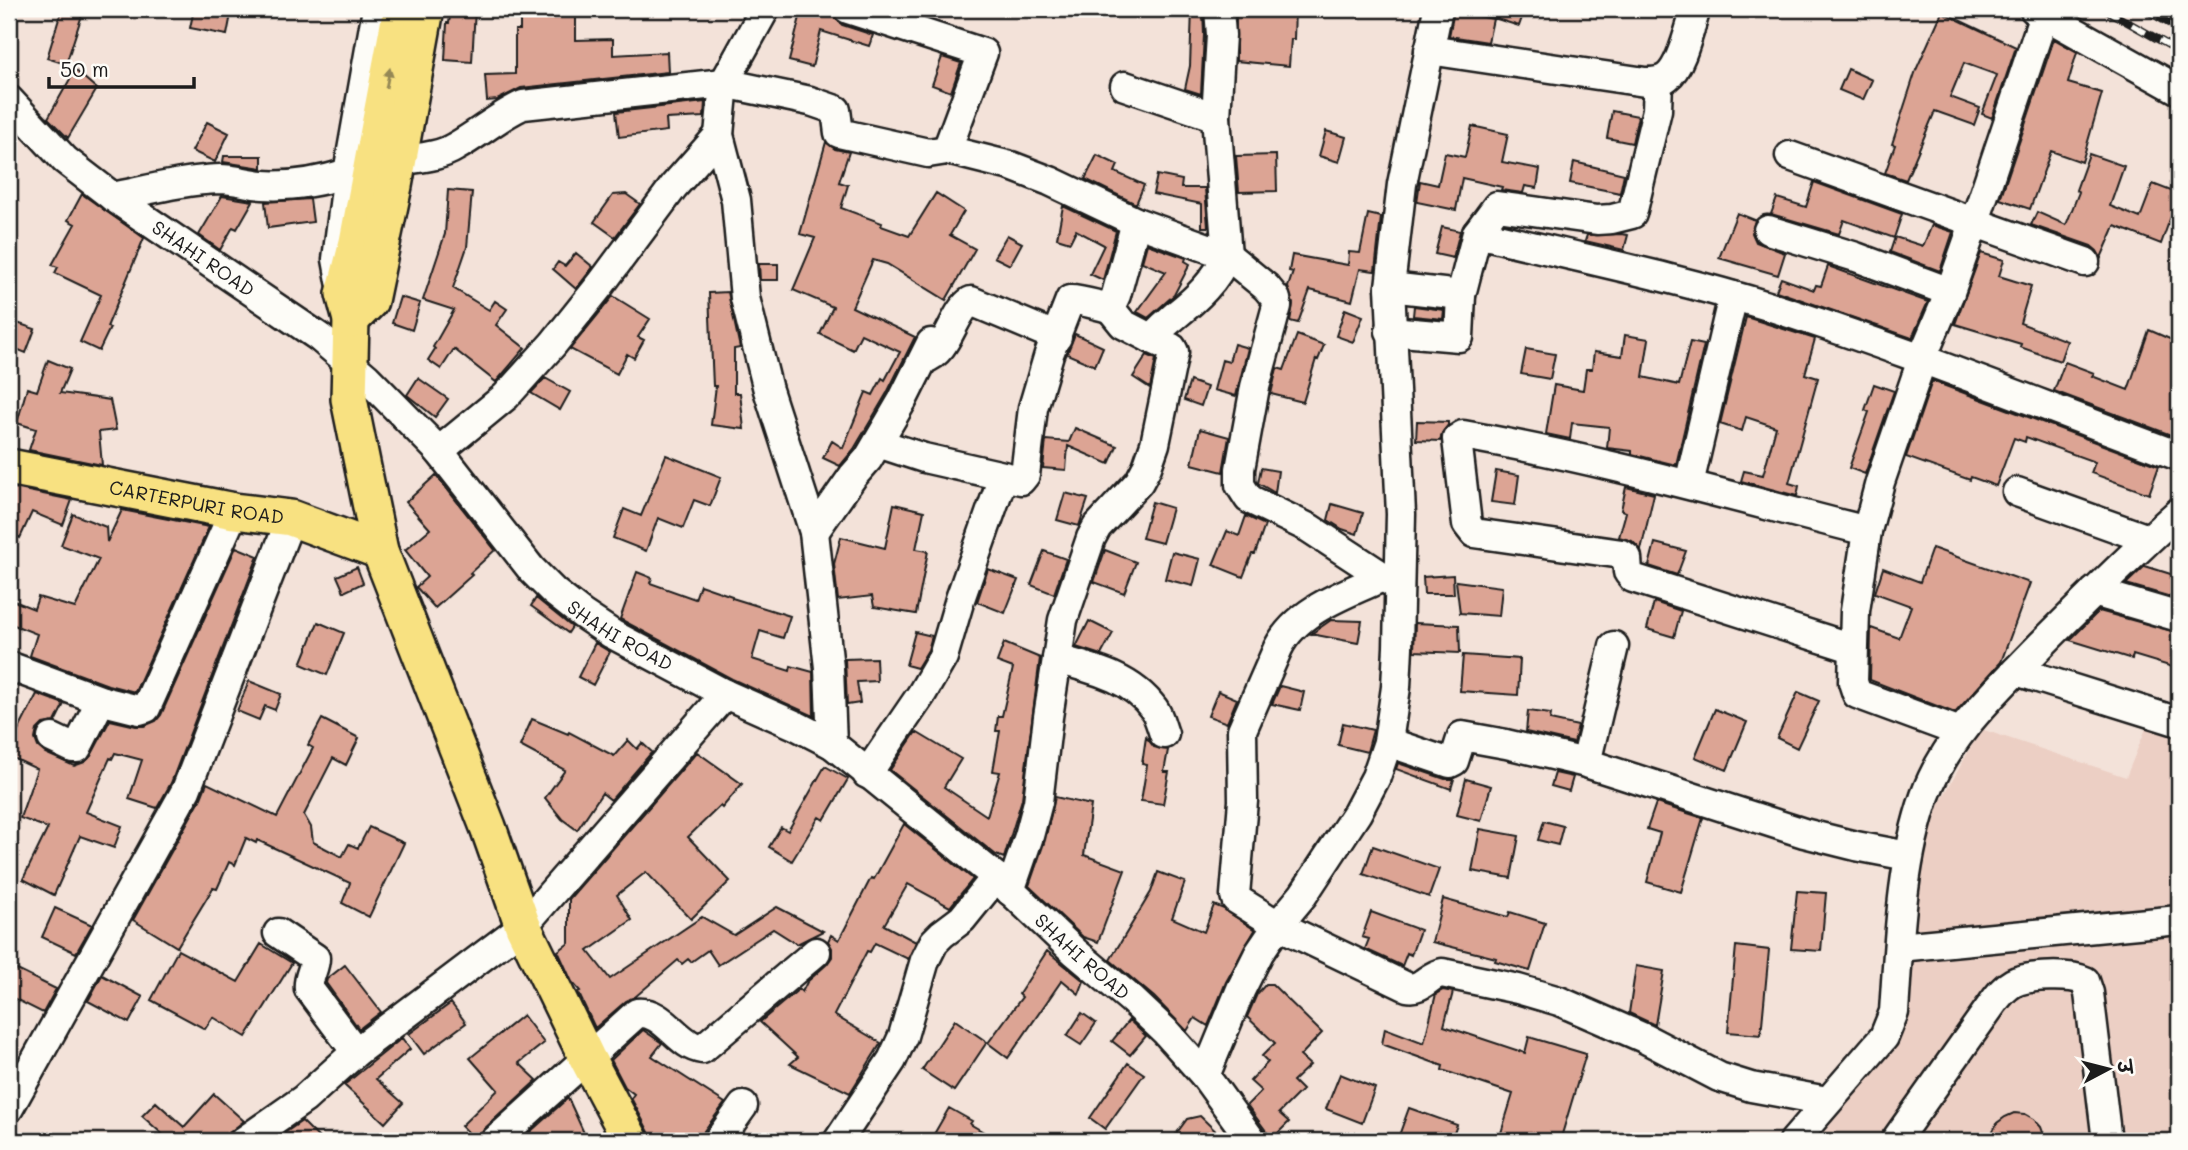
<svg xmlns="http://www.w3.org/2000/svg" width="2188" height="1150" font-family="Mali,'Playpen Sans Deva',sans-serif">
	<rect width="100%" height="100%" fill="#f3e2d9"/>
	<filter id="ink" filterUnits="userSpaceOnUse"><feTurbulence type="fractalNoise" baseFrequency=".0143" numOctaves="2"/><feDisplacementMap in="SourceGraphic" scale="14" xChannelSelector="R" yChannelSelector="G"/><feConvolveMatrix kernelMatrix="1 2 1 2 8 2 1 2 1" color-interpolation-filters="sRGB"/></filter>
	<g filter="url(#ink)">
		<path fill="#eccfc4" d="M2149 721 2179 730V1141H1796L1902 1035 1904 952 1920 839 1981 729 2126 777Z"/>
		<path fill="#dca494" stroke="#1c1c1c" stroke-width="2" d="M62 9H84L66 64 47 58Z
			M194 9H232L227 35 190 28Z
			M451 9H475L472 62 445 60 447 23H449Z
			M520 9H576V40L613 39V55L667 52 668 72 521 88 497 100 487 101 485 75 515 74V30H520Z
			M802 9 833 15 842 25 873 35 869 46 821 31 812 67 789 61Z
			M1192 9H1203L1204 35 1201 94 1185 89 1190 66Z
			M1236 9H1295L1294 39H1291L1289 66 1236 61Z
			M1476 9H1525L1519 26 1475 12Z
			M1454 11 1493 19 1488 42 1449 36Z
			M1942 12 2016 47 1992 118 1982 114 1997 75 1964 63 1950 97 1980 108 1974 125 1935 111 1906 180 1885 173 1895 145 1892 144 1916 70Z
			M2054 39 2077 52 2068 83 2102 93 2082 162 2051 151 2030 209 2000 199Z
			M942 57 961 63 951 92 932 85Z
			M1848 69 1872 80 1863 100 1839 90Z
			M75 70 97 89 68 138 48 118Z
			M705 102 704 117 666 119 667 131 619 137 616 112Z
			M1612 111 1638 116 1632 143 1607 138Z
			M207 122 229 133 215 162 192 151Z
			M1472 126 1508 134 1502 162 1540 169 1537 188 1525 186 1523 193 1501 190 1502 187 1462 178 1456 210 1417 202 1420 181 1438 185 1445 153 1465 157Z
			M1326 131 1346 137 1339 162 1319 156Z
			M826 142 835 149 849 152 839 182 848 185 841 208 882 223 881 226 909 236 936 193 964 211 950 235 975 249 946 300 887 264 873 260 852 307 915 337 887 393 854 449 840 466 823 458 832 441 843 448 866 392 873 395 882 378 885 380 900 352 861 334 853 350 820 334 833 307 793 290 815 238 800 234Z
			M2089 154 2124 166 2110 206 2140 218 2153 184 2179 194 2161 244 2115 226 2101 258 2097 251 2091 246 2031 225 2037 212 2066 225 2079 192 2076 190Z
			M1097 155 1118 165 1115 172 1144 185 1136 204 1085 179Z
			M1276 155 1277 191 1239 192 1236 156Z
			M224 156H262V168L223 162Z
			M1574 162 1624 174 1620 193 1570 183Z
			M1157 175 1182 180 1181 188H1205L1208 227H1202V204L1153 194Z
			M1814 182 1902 214 1894 238 1844 220 1839 234 1771 214 1777 198 1806 207Z
			M448 190 472 192 467 247 453 288 489 310 495 301 507 309 496 325 525 348 496 382 454 349 441 369 428 360 435 349 433 347 454 310 423 300 445 234Z
			M82 194 144 238 107 327 110 328 99 351 80 342 101 295 55 273 58 267 52 265 75 224 68 220Z
			M626 194 640 204 615 237 594 222 613 195Z
			M222 196 253 201 237 229 233 227 220 250 199 235Z
			M310 199 313 222 268 228 265 202Z
			M1063 206 1116 231 1103 280 1090 274 1104 245 1076 230 1070 242 1057 238Z
			M1737 213 1755 220 1752 233 1756 242 1785 253 1778 275 1719 258Z
			M1368 214 1381 217 1375 271 1360 269 1352 301 1310 290 1298 323 1290 321 1293 304 1288 287 1293 272 1289 271 1292 255 1348 265 1349 252 1360 253Z
			M1932 225 1953 232 1940 271 1890 252 1895 237 1923 246Z
			M1442 227 1460 231 1453 258 1435 254Z
			M1621 234 1628 235 1624 250 1585 241 1587 235Z
			M1007 235 1022 243 1010 265 994 257Z
			M1147 244 1186 258 1185 261 1190 264 1174 295 1148 318 1137 312 1166 272 1142 262Z
			M576 253 593 267 576 289 553 269 558 262 565 266Z
			M1981 253 2004 260 1999 276 2031 286 2020 323 2067 341 2060 361 2020 347 2021 344 1955 324Z
			M759 264H778V280H760Z
			M1828 266 1928 302 1912 338 1776 291 1781 278 1814 290 1816 285 1821 286Z
			M728 292 740 348 734 349V393H740L744 429 711 425 716 386H713L709 293Z
			M613 296 650 319 638 337 644 340 634 358 627 354 617 374 570 349Z
			M400 297 420 303 412 330 392 323Z
			M1414 306 1444 310 1443 319 1413 316Z
			M1345 309 1363 316 1353 342 1336 336Z
			M1746 317 1815 339 1805 374 1818 378 1789 483 1799 486 1797 496 1741 481 1744 471 1763 475 1776 427 1746 417 1742 431 1720 424Z
			M17 323 35 329 26 353 9 346Z
			M2149 330 2179 343V438L2054 391 2065 362 2094 373 2092 376 2128 390Z
			M1075 334 1103 347 1095 366 1067 354Z
			M1297 335 1324 345 1318 360 1316 359 1303 402 1271 394 1277 368 1284 370Z
			M1625 335 1649 339 1643 377 1679 385 1690 342 1704 345 1676 465 1632 454V451L1607 448 1609 427 1572 423 1570 439 1546 434 1554 385 1583 390 1586 369H1592L1594 352 1622 356Z
			M1234 344 1248 348 1236 396 1214 390 1222 360 1229 362Z
			M1526 349 1555 354 1550 379 1521 374Z
			M1147 355 1156 359 1150 388 1133 377Z
			M48 360 70 369 60 393 110 400 116 430 99 432 102 465 29 450 36 429 17 423 27 388 37 391Z
			M418 378 448 399 435 417 407 395Z
			M545 378 570 392 560 410 531 393Z
			M1190 381 1207 387 1201 406 1184 400Z
			M1932 381 2159 466 2149 494 2091 473 2095 462 2026 437 2025 442 2014 438 1996 486 1971 477 1970 480 1906 457Z
			M1874 384 1894 391 1865 474 1849 468 1869 412 1865 410Z
			M1417 421 1448 422V425L1442 433 1440 441 1416 440Z
			M1075 428 1117 446 1109 464 1068 446 1066 470 1043 468 1046 440 1069 442Z
			M1200 429 1229 437 1223 472 1192 464Z
			M666 455 721 477 710 506 694 500 683 528 658 518 646 551 613 538 624 509 641 516Z
			M1261 468 1278 471 1275 493 1258 483Z
			M1496 471 1519 475 1515 505 1491 502Z
			M436 475 495 550 470 573 472 575 435 608 416 587 427 577 405 550 430 529 406 502Z
			M9 487 72 500 63 525 32 512 20 538 9 532Z
			M1626 487 1654 494 1641 550 1632 541 1619 537 1626 512 1621 510Z
			M1065 493 1088 499 1079 526 1057 520Z
			M1152 502 1172 508 1162 543 1142 538Z
			M894 504 924 511 916 549 928 551 916 614 874 607 872 596 838 600 834 564 841 537 885 548Z
			M1332 504 1363 513 1357 534 1342 529 1328 520Z
			M122 510 209 527 135 692 108 685 30 656 37 634 9 623V599L34 609 38 597 75 608 99 559 61 545 73 514 106 527 107 542Z
			M1246 516 1265 525 1255 554H1252L1243 577 1213 565 1227 531 1239 536Z
			M1655 543 1686 551 1677 575 1649 566Z
			M236 547 258 556 171 783 157 808 129 799 142 760 115 753 112 759 110 758 86 812 122 826 114 848 80 836 54 895 23 879 48 828 20 818 37 769 9 756V749L37 694 64 704 55 722 43 724 37 730 35 739 38 747 45 753 74 766 85 762 91 756 110 720 136 726H144L156 721 161 715Z
			M1932 548 2030 583 2001 662 1955 713 1870 680 1871 628 1899 638 1911 606 1875 593 1883 568 1920 582Z
			M1105 550 1136 562 1124 593 1094 582Z
			M1044 551 1066 559 1054 594 1031 585Z
			M1172 552 1200 559 1193 586 1165 579Z
			M2145 566 2177 576 2171 597 2126 584Z
			M357 567 363 583 344 592 337 576Z
			M988 569 1018 580 1005 613 977 602Z
			M637 572 652 578 650 583 695 599 700 585 732 596V598L790 616 783 638 760 631 752 659 790 671 791 666 813 672 814 716 732 679 620 619Z
			M1453 575 1454 594H1424L1423 577Z
			M1456 581 1502 587 1499 616 1460 613Z
			M536 598 572 627 568 633 531 606Z
			M1654 602 1681 611 1674 637 1647 629Z
			M2099 611 2179 633V669L2133 655 2132 659 2070 640Z
			M1331 620 1362 621 1358 643 1311 634Z
			M1089 621 1113 633 1101 655 1076 647Z
			M318 622 344 633 327 675 301 664Z
			M1415 623 1459 625 1460 653 1414 651Z
			M915 632 932 636 928 650 917 668 906 665Z
			M595 643 610 652 593 685 578 677Z
			M1004 643 1040 658 1022 799 1004 858 996 855 890 770 916 732 961 759 944 787 987 816 1000 772 993 771 1000 731H996L998 716H1002L1013 668 997 662Z
			M1463 655 1520 659 1518 695 1460 691Z
			M876 658 877 681 857 682 860 703 847 705 845 659Z
			M249 681 281 694 275 710 265 706 259 720 237 711Z
			M1280 686 1304 692 1300 710 1272 704Z
			M1218 691 1237 699 1227 723 1208 716Z
			M1798 692 1819 701 1797 748 1777 738Z
			M1715 709 1747 722 1727 770 1695 757Z
			M1528 711 1551 714 1550 720 1578 726 1574 743 1526 732Z
			M322 719 359 738 346 765 333 758 304 815 311 827 313 842 342 857 349 844 358 848 369 827 404 843 369 917 342 903 350 883 257 840 256 843 246 838 235 865 229 862 217 889 213 888 177 947 133 920 201 798 207 783 277 817 313 748 308 745Z
			M532 719 568 734 569 732 614 756 628 740 637 749 642 743 652 752 611 800 602 793 577 830 562 819 545 798 565 770 520 746Z
			M1343 723 1373 730 1367 752 1338 745Z
			M1146 737 1154 747 1168 750 1164 772H1169L1163 804 1141 801 1147 765 1142 764Z
			M697 752 742 784 722 808 720 806 688 837 730 881 691 919 646 872 617 895 632 920 588 951 610 979 702 917 734 935 777 907 823 931 797 944 773 929 718 965 708 950 691 962 688 959 682 964 678 960 635 997 626 1001 595 1028 578 992 580 991 572 982 558 951 569 943V899Z
			M1398 763 1445 779H1454L1451 789 1396 769Z
			M825 766 848 779 824 820 819 817 792 861 769 847 781 827 788 831Z
			M1555 773 1573 777 1569 791 1551 786Z
			M1466 779 1491 786 1481 821 1457 815Z
			M1055 797 1091 805 1084 855 1125 870 1098 942 1083 937 1029 886 1045 840Z
			M1656 803 1703 818 1681 892 1647 882 1660 833 1647 829Z
			M1544 821 1563 826 1558 845 1538 840Z
			M904 824 973 879 950 907 908 884 884 925 916 942 908 959 875 943 870 952 867 951 834 1015 881 1043 850 1093 790 1064 798 1057 760 1022 799 989 802 992 807 982 827 964 832 957V948L828 941 831 935 839 940 871 878 874 879Z
			M1480 829 1519 836 1511 878 1472 871Z
			M1373 846 1439 869 1429 897 1363 874Z
			M1158 872 1185 882 1172 918 1204 932 1214 905 1224 909 1255 930 1226 982 1208 1026 1195 1018 1187 1031 1154 997 1110 960 1151 892Z
			M1797 891 1826 893 1821 951 1791 949Z
			M1443 899 1508 917 1510 912 1545 923 1530 971 1495 961 1496 958 1432 942Z
			M55 908 92 925 76 953 42 937Z
			M1371 912 1420 930 1411 955 1407 953 1402 966 1365 949 1369 939 1362 937Z
			M261 944 292 963 246 1037 213 1017 205 1029 151 1000 178 950 238 982Z
			M1736 946 1769 950 1761 1035 1728 1032Z
			M1047 951 1084 981 1079 994 1062 980 1008 1058 988 1043 1022 997 1019 994Z
			M345 965 381 1012 359 1029 326 983 327 979Z
			M9 966 56 989 43 1013 9 996Z
			M1636 966 1664 971 1655 1025 1629 1013Z
			M102 975 143 997 129 1023 88 1001Z
			M1266 984H1272L1322 1033 1300 1056 1310 1065 1293 1081 1302 1090 1279 1113 1289 1122 1272 1139 1247 1105 1261 1091 1250 1081 1268 1062 1262 1056 1275 1043 1247 1017 1257 994Z
			M1443 990 1453 992 1444 1026 1525 1053 1529 1037 1586 1054 1560 1141H1529L1501 1133 1513 1094 1442 1070 1443 1066 1382 1044 1385 1028 1424 1043 1436 994Z
			M451 1003 466 1023 424 1054 409 1034Z
			M1082 1013 1096 1023 1081 1045 1067 1036Z
			M523 1015 544 1043 519 1063 537 1080 484 1129 479 1141H476L461 1126 498 1090 470 1058Z
			M955 1020 987 1042 954 1091 922 1070Z
			M1129 1020 1146 1036 1130 1055 1112 1041Z
			M643 1030 662 1043 652 1056 725 1103 704 1131 702 1141H651L649 1132 631 1098 634 1094 625 1087 611 1060Z
			M402 1038 410 1049 376 1079 403 1103 385 1123 344 1085Z
			M1128 1063 1144 1074 1105 1129 1090 1118Z
			M1340 1074 1375 1088 1362 1123 1326 1109Z
			M214 1094 244 1121 229 1133 228 1141H170L142 1116 156 1102 184 1127Z
			M568 1098 584 1133 576 1141H520Z
			M949 1108 972 1121 970 1124 999 1141H930Z
			M1409 1108 1457 1125 1451 1141H1397Z
			M2014 1113 2025 1114 2034 1119 2041 1127 2046 1141H1988L1997 1123 2005 1117Z
			M1200 1116 1226 1141H1171L1187 1119Z
			M302 1121 322 1141H273Z"/>
		<g fill="none" stroke-linecap="round" stroke-linejoin="round">
			<defs>
				<g id="minor">
					<path d="M765 9 724 83 719 135 736 200 745 298 768 390 814 532 829 668 832 744"/>
					<path d="M848 9 983 53 947 150"/>
					<path d="M2034 9 2179 90"/>
					<path d="M1429 50 1645 82C1653 82 1661 82 1667 77 1682 66 1690 26 1696 9"/>
					<path d="M1125 86 1216 117"/>
					<path id="s1" d="M9 100 65 160 113 197 319 337 367 378 439 451 532 570 554 592 582 614 612 634 725 694 797 726 832 744 996 877 1075 952 1132 1000 1165 1031 1205 1076 1252 1141"/>
					<path d="M1790 156 2085 262"/>
					<path d="M411 159C426 157 442 155 455 147 479 134 498 116 523 105L724 83 810 101 836 110 839 133 928 153 947 150 1011 166 1050 181 1136 222 1227 255 1266 287 1276 299 1277 306 1255 387 1240 469V485L1249 499 1309 528 1399 587"/>
					<path d="M113 197C148 190 184 180 220 179 235 179 248 184 263 185 293 187 319 182 348 173"/>
					<path d="M1136 222 1116 295 1110 308 1123 324 1152 339"/>
					<path d="M1768 230 1856 257 1950 292"/>
					<path d="M1477 233C1575 257 1675 277 1771 307 1909 351 2043 406 2179 456"/>
					<path d="M341 281 337 259 348 173 377 9"/>
					<path d="M1390 287 1461 295 1477 233 1497 206 1597 220 1612 219 1632 214 1657 110 1658 82"/>
					<path d="M1390 331 1459 337 1461 295"/>
					<path d="M924 359C949 352 953 312 971 301L1057 337"/>
					<path d="M878 443 924 458 1021 480 1025 475 1033 408 1049 354 1070 300C1078 299 1100 306 1110 308"/>
					<path d="M439 451 506 396 553 344 601 284 674 186 719 135"/>
					<path d="M1689 484 1733 296"/>
					<path d="M2017 492 2148 539"/>
					<path d="M814 532 853 476 868 459 902 401 931 343"/>
					<path d="M1383 577C1345 594 1297 610 1278 648L1242 730 1243 801 1235 895 1236 899 1278 925 1407 987C1423 990 1428 975 1442 973L1518 989 1559 1001 1644 1038 1719 1077 1751 1087 1827 1101"/>
					<path d="M2094 592 2179 617"/>
					<path d="M1852 648 1633 578 1628 572 1627 558 1622 554 1474 533 1467 524 1457 439 1463 435C1600 459 1733 497 1867 531"/>
					<path d="M1057 659C1093 669 1131 677 1154 709 1159 716 1161 726 1164 734"/>
					<path d="M9 666 103 701"/>
					<path d="M2016 671 2179 722"/>
					<path d="M1960 732 1857 694 1853 682 1855 611 1867 531 1880 482 1925 351 1950 292 1974 224 2044 15"/>
					<path d="M52 738 73 748H77L99 704 103 701 139 710 146 708 234 511"/>
					<path d="M1388 742 1450 763 1454 761 1462 736 1506 744 1586 763 1804 833 1856 846 1908 856"/>
					<path d="M1586 763 1614 646"/>
					<path d="M867 774 921 695 943 657 960 599 1003 477"/>
					<path d="M1010 891 1029 836 1038 802 1048 717 1063 620 1091 538 1097 527 1139 482 1147 467 1155 444 1174 352 1172 348 1152 339C1158 329 1167 323 1176 315 1197 298 1216 281 1227 255L1216 117 1221 35 1219 9"/>
					<path d="M278 933 315 958C315 969 307 978 309 989L356 1052"/>
					<path d="M1899 947 2179 920"/>
					<path d="M1205 1076 1241 989 1259 953 1278 925 1303 895 1357 813 1376 777 1388 742 1396 687 1398 647 1401 514 1390 287 1402 184 1438 9"/>
					<path d="M9 1108 186 790 291 518"/>
					<path d="M244 1141 304 1099 356 1052 523 926 725 694"/>
					<path d="M495 1141 637 1013C664 1010 678 1046 702 1049L816 952"/>
					<path d="M718 1141 743 1106"/>
					<path d="M838 1141 892 1060 903 1036 925 960 934 942 942 934 962 919 996 877"/>
					<path d="M1794 1141 1884 1037 1894 1012C1899 940 1901 865 1925 796 1947 735 1997 691 2041 645 2086 600 2132 554 2179 512"/>
					<path d="M1895 1141 1993 1003C1999 995 2004 988 2013 983 2027 975 2071 974 2085 981L2089 993 2107 1141"/>
				</g>
				<g id="major">
					<path d="M401 9 357 242 344 294 351 320 349 399 360 453 380 551 488 827 523 926 587 1058 631 1141"/>
					<path d="M351 320 370 301 394 186 426 9"/>
					<path id="s2" d="M9 467 234 511 291 518 380 551"/>
				</g>
			</defs>
			<use href="#minor" stroke="#1c1c1c" stroke-width="33"/>
			<use href="#major" stroke="#1c1c1c" stroke-width="40"/>
			<use href="#minor" stroke="#fdfcf7" stroke-width="28"/>
			<use href="#major" stroke="#f8e181" stroke-width="35"/>
			<defs>
				<path id="rail" d="M2104 9 2179 51
					M2144 9 2179 29"/>
			</defs>
			<use href="#rail" stroke="#1c1c1c" stroke-width="8"/>
			<use href="#rail" stroke="#fdfcf7" stroke-width="5" stroke-dasharray="16" stroke-linecap="butt"/>
		</g>
		<defs><path id="oneway-solid" d="M-6-.8H1V-3.2L6.5 0L1 3.2V.8H-6Z" transform="scale(1.75)"/></defs>
		<use fill="#958854" href="#oneway-solid" transform="translate(388 78) rotate(-79)"/>
	</g>
	<g text-anchor="middle" stroke-width="7" stroke-linejoin="round" paint-order="stroke">
		<g font-size="19" fill="#1c1c1c" stroke="#fdfcf7">
			<text dy="7" stroke="none"><textPath href="#s1" startOffset="252">SHAHI ROAD</textPath></text>
			<text dy="7" stroke="none"><textPath href="#s2" startOffset="191">CARTERPURI ROAD</textPath></text>
			<text dy="7" stroke="none"><textPath href="#s1" startOffset="819">SHAHI ROAD</textPath></text>
			<text dy="7" stroke="none"><textPath href="#s1" startOffset="1386">SHAHI ROAD</textPath></text>
		</g>
	</g>
	<rect width="2188" height="1150" fill="none" stroke="#fdfcf7" stroke-width="35"/>
	<rect x="18" y="18" width="2153" height="1115" fill="none" stroke="#1c1c1c" stroke-width="2.5" filter="url(#ink)"/>
	<g transform="translate(2108 1069) rotate(83)" stroke="#fdfcf7" stroke-width="5" paint-order="stroke">
	<path d="M0-5L12 26L0 18L-12 26Z" fill="#1c1c1c"/>
	<text y="-10" font-size="19" font-weight="bold" text-anchor="middle" fill="#1c1c1c">उ</text>
	</g>
	<path d="M49 77v10h145v-10" fill="none" stroke="#1c1c1c" stroke-width="3.5"/>
	<text x="60" y="77" font-size="21" fill="#1c1c1c" stroke="#fdfcf7" stroke-width="5" paint-order="stroke">50 m</text>
</svg>
